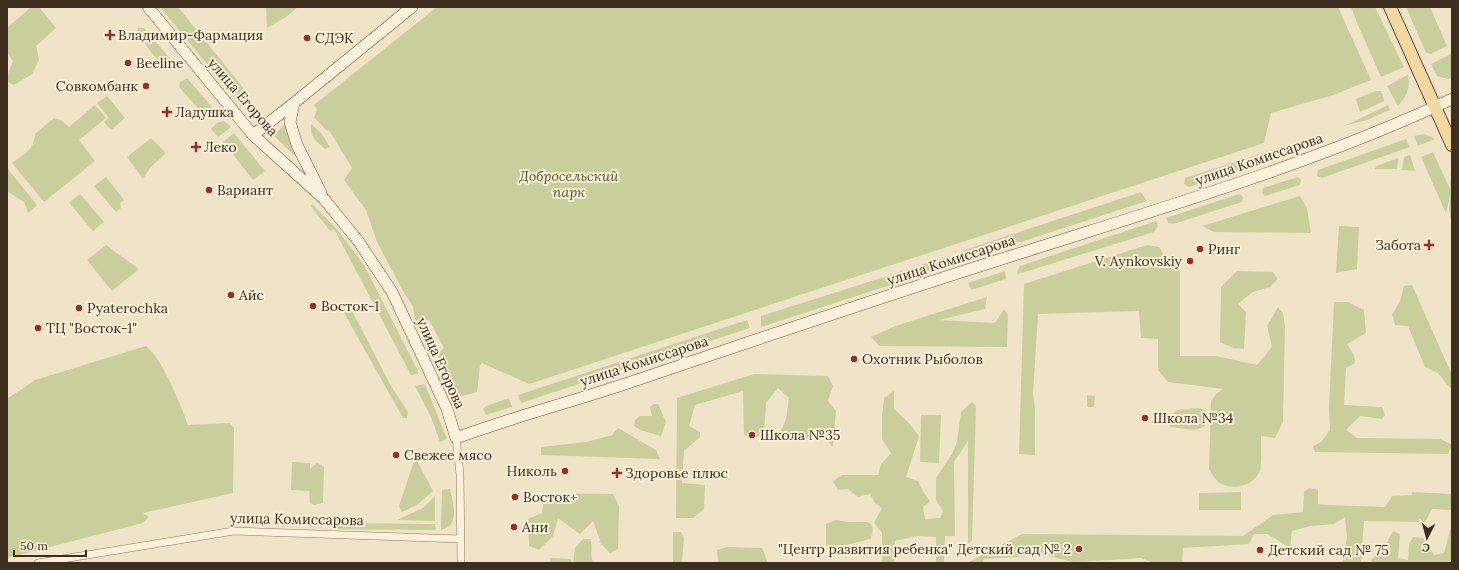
<svg xmlns="http://www.w3.org/2000/svg" width="1459" height="570" font-family="Lora,serif">
	<rect width="100%" height="100%" fill="#f0e4c8"/>
	<path fill="#c9cf9b" d="M31 7H39L56 28 36 46 39 60 32 74 14 85 7 82V76L13 61 7 52V28Z
		M160 7H178L249 95V105L241 106Z
		M266 7H298L286 17 267 28Z
		M437 7H1338L1371 80 1333 95 1271 113 1264 143 529 384 482 363 480 365 477 392 459 397 437 354 444 348 429 320 415 321 413 306 404 293 377 242 366 210 344 180 352 168 329 130 327 131 314 117 317 110 314 105Z
		M1351 7H1375L1404 67 1381 77 1358 25Z
		M1406 7H1430L1447 46 1431 54 1426 53Z
		M138 28H144L172 61V66L170 68 163 67 137 34Z
		M1451 54 1452 78 1448 79 1437 76 1431 64Z
		M1408 75C1411 88 1406 97 1398 106L1387 86Z
		M187 78 212 107 211 115 205 116 179 87 180 82Z
		M1375 91H1381L1384 99V101L1360 112 1356 99Z
		M107 96 125 118 111 130 104 122 109 118 97 103Z
		M95 105 106 118 79 140 95 161 44 202 12 163C25 153 33 152 35 134L54 118 61 120 69 127Z
		M1388 105 1390 110 1367 120 1344 126Z
		M224 121 231 127 218 137 211 129 217 123Z
		M311 124 322 134 330 147 325 149C317 142 309 136 311 124Z
		M285 125 289 140 297 152 295 156 273 135Z
		M234 133 265 171 253 180 223 142Z
		M1425 134 1435 139 1418 146 1414 136Z
		M151 138 166 153 150 168 143 179 127 157Z
		M1406 139 1410 147 1322 178 1317 176 1318 170Z
		M1297 142 1296 145 1271 161 1189 187 1184 184 1185 178Z
		M1433 152 1450 189 1451 171 1452 173V225L1449 208 1450 195 1446 213 1421 157Z
		M1410 155 1415 171 1402 170 1404 157Z
		M1398 158 1397 169H1375L1376 166Z
		M7 168 37 205 28 213 24 202 7 191Z
		M106 177 124 200 120 203 121 208 116 212 94 186Z
		M1298 177 1301 180 1300 185 1265 196 1262 193 1263 188Z
		M1141 192 1147 201 962 261 964 250Z
		M80 194 104 222 93 231 69 203Z
		M1239 194 1243 197 1242 202 1174 224 1168 223 1166 218Z
		M1300 196 1307 208 1311 233 1214 232 1202 226Z
		M310 205H313L336 228 364 265 419 373 411 375 334 229 330 231Z
		M1156 221 1158 226 1154 232 1018 274 1017 272 1020 266Z
		M1339 226 1359 227 1357 269 1336 273Z
		M106 245 139 269 112 291 87 260Z
		M1147 245 1159 247 1173 269 1180 270V356H1216L1257 365 1272 347 1267 326 1278 307 1283 313 1285 326 1283 422 1275 438 1261 436C1261 445 1262 463 1260 470 1255 486 1233 491 1220 483 1215 480 1212 474 1209 469L1211 401 1216 394 1223 389 1168 382 1158 370V339L1141 338 1139 311 1038 314 1033 394 1035 410V455L1019 454 1024 284Z
		M950 256 955 264 761 327V316Z
		M1005 271 1006 279 971 290 968 283Z
		M1237 271 1273 272 1278 279 1270 287 1253 292 1238 304 1246 312 1244 349 1234 348 1220 342 1221 287Z
		M1412 285 1452 375V386L1450 388 1438 373 1425 367 1408 326 1395 325 1392 315 1400 301 1404 286Z
		M987 297 985 309 939 320 995 323 1004 309 1008 315 1007 347 879 346 871 337 895 326Z
		M1334 302H1348L1364 310 1366 333 1347 344 1354 355 1355 363 1346 368 1344 405 1382 407 1385 415 1382 419 1360 416 1346 430 1357 438 1440 439 1452 445 1448 454 1315 452 1313 446 1321 442 1330 430 1329 407Z
		M349 305 391 386 408 412 407 418H403L343 311 345 306Z
		M747 320 750 328 521 403 518 395Z
		M146 346C163 360 180 403 188 425L230 423 234 428 233 493 143 513 149 517 143 523 7 558V399L35 380Z
		M754 374 828 376 833 386 828 401 836 411 833 447 821 435 799 440 779 436 786 419 789 398 778 388 766 403 764 434 752 439 744 435 743 391 695 405 689 426 700 432V437L684 451 682 483 705 485 704 509 693 518H676L677 398Z
		M425 384 447 439 440 442 431 417 415 386Z
		M894 391V409L908 422 919 436 906 477 918 481 923 491 930 501 923 507 925 519 940 518 943 511 936 500V478L952 454 957 442 961 412 972 402 976 406 972 541 968 543V441L954 462 955 536H945L944 563H936V537L917 536 895 541 894 563H882V533L874 523 882 508 875 503 870 494 858 497 848 489 838 490 833 481 842 475H878L881 464 891 453 882 439V416L884 398Z
		M1087 395 1095 396 1094 407H1087Z
		M509 398 512 407 486 415 483 409 486 406Z
		M654 404H658L666 422 661 436 640 430 634 426 635 420 640 416H652L650 407Z
		M1198 408 1206 410 1207 424C1198 434 1182 428 1170 427L1167 418 1177 410Z
		M921 415H941L939 463 920 462Z
		M618 428 656 450 660 459 541 455V447L586 442 612 435Z
		M416 459 433 491 417 505 402 512 399 506 414 461Z
		M292 462 310 463V469L317 463 324 467 323 503 314 505 310 503 309 489V491L291 490Z
		M1310 488 1318 490V504L1326 505 1385 507 1392 496 1412 495V492L1452 494V510L1432 509 1425 522 1364 521 1361 563H1342L1347 538 1345 517 1334 524 1311 526 1292 531 1290 548 1267 534H1254L1249 544 1183 548 1182 563H1154L1141 558 1112 560 1072 562 1044 555 984 559 983 563H969V562L1022 534 1243 536 1273 515 1303 512 1304 492Z
		M450 489C453 505 461 525 441 530L442 490Z
		M1241 492V510H1199V493Z
		M545 493 613 494 619 506 618 549 610 553 599 542 600 540 593 521 580 534 558 518 553 536 539 550 529 546 528 519 542 513Z
		M435 496V521L397 520 423 508Z
		M836 520 849 522H867L871 524 873 529 871 539 846 545 839 552 833 551 826 545V524Z
		M331 523 435 524 436 530 331 529Z
		M1452 529V563H1373L1371 560 1385 546 1393 531 1400 534 1398 558 1408 560 1409 544 1413 537 1423 538 1434 555 1444 553 1450 530Z
		M673 532H681L684 538 682 563H673Z
		M583 539H590C594 548 589 553 593 563H573L575 548Z
		M727 547 762 548 768 563H718L717 550Z
		M550 558 571 559V563H550Z"/>
	<g fill="none" stroke-linecap="round" stroke-linejoin="round">
		<defs>
			<path id="street" d="M456 438 460 474 461 563
				M38 563 234 531 461 539"/>
			<path id="secondary" d="M148 7 253 135 324 199 359 242 392 292 447 409 456 438C511 418 567 403 622 385 756 340 889 294 1024 252 1168 206 1315 163 1452 99
				M294 103 290 122 297 145 321 193
				M253 135 294 103 412 7"/>
			<path id="primary" d="M1390 7 1452 145"/>
		</defs>
		<use href="#street" stroke="#8d765c" stroke-width="8"/>
		<use href="#secondary" stroke="#6f573f" stroke-width="12"/>
		<use href="#primary" stroke="#5b4430" stroke-width="14"/>
		<use href="#street" stroke="#faf1dc" stroke-width="7"/>
		<use href="#secondary" stroke="#faf1dc" stroke-width="11"/>
		<use href="#primary" stroke="#f3d9a0" stroke-width="12"/>
	</g>
	<g fill="#9e2a2b" stroke="#f7eed8" stroke-width="1.5">
		<path d="M108 29h4v4h4v4h-4v4h-4v-4h-4v-4h4z"/>
		<circle cx="307" cy="38" r="4"/>
		<circle cx="128" cy="63" r="4"/>
		<circle cx="146" cy="86" r="4"/>
		<path d="M165 106h4v4h4v4h-4v4h-4v-4h-4v-4h4z"/>
		<path d="M194 141h4v4h4v4h-4v4h-4v-4h-4v-4h4z"/>
		<circle cx="209" cy="190" r="4"/>
		<path d="M1427 239h4v4h4v4h-4v4h-4v-4h-4v-4h4z"/>
		<circle cx="1200" cy="249" r="4"/>
		<circle cx="1190" cy="261" r="4"/>
		<circle cx="231" cy="295" r="4"/>
		<circle cx="313" cy="306" r="4"/>
		<circle cx="79" cy="308" r="4"/>
		<circle cx="38" cy="328" r="4"/>
		<circle cx="854" cy="359" r="4"/>
		<circle cx="1145" cy="418" r="4"/>
		<circle cx="752" cy="435" r="4"/>
		<circle cx="396" cy="455" r="4"/>
		<circle cx="565" cy="471" r="4"/>
		<path d="M615 467h4v4h4v4h-4v4h-4v-4h-4v-4h4z"/>
		<circle cx="515" cy="497" r="4"/>
		<circle cx="514" cy="527" r="4"/>
		<circle cx="1079" cy="549" r="4"/>
		<circle cx="1260" cy="550" r="4"/>
	</g>
	<g text-anchor="middle" stroke-width="4" stroke-linejoin="round" paint-order="stroke">
		<g font-size="14" fill="#3d2e20" stroke="#f7eed8" text-anchor="start">
			<text x="118" y="40">Владимир-Фармация</text>
			<text x="315" y="43">СДЭК</text>
			<text x="136" y="68">Beeline</text>
			<text x="138" y="91" text-anchor="end">Совкомбанк</text>
			<text x="175" y="117">Ладушка</text>
			<text x="204" y="152">Леко</text>
			<text x="217" y="195">Вариант</text>
			<text x="1421" y="250" text-anchor="end">Забота</text>
			<text x="1208" y="254">Ринг</text>
			<text x="1182" y="266" text-anchor="end">V. Aynkovskiy</text>
			<text x="239" y="300">Айс</text>
			<text x="321" y="311">Восток-1</text>
			<text x="87" y="313">Pyaterochka</text>
			<text x="46" y="333">ТЦ "Восток-1"</text>
			<text x="862" y="364">Охотник Рыболов</text>
			<text x="1153" y="423">Школа №34</text>
			<text x="760" y="440">Школа №35</text>
			<text x="404" y="460">Свежее мясо</text>
			<text x="557" y="476" text-anchor="end">Николь</text>
			<text x="625" y="478">Здоровье плюс</text>
			<text x="523" y="502">Восток+</text>
			<text x="522" y="532">Ани</text>
			<text x="1071" y="554" text-anchor="end">"Центр развития ребенка" Детский сад № 2</text>
			<text x="1268" y="555">Детский сад № 75</text>
		</g>
		<g font-size="14" fill="#3d2e20" stroke="#f7eed8">
			<text transform="translate(243 97) rotate(49)" y="5">улица Егорова</text>
			<text transform="translate(1259 159) rotate(-19)" y="5">улица Комиссарова</text>
			<text transform="translate(951 260) rotate(-18)" y="5">улица Комиссарова</text>
			<text transform="translate(644 361) rotate(-18)" y="5">улица Комиссарова</text>
			<text transform="translate(441 363) rotate(66)" y="5">улица Егорова</text>
			<text transform="translate(297 519) rotate(1)" y="5">улица Комиссарова</text>
		</g>
		<g font-size="14" font-style="italic" fill="#4d5a26" stroke="#f7eed8">
			<text x="569" y="181">Добросельский<tspan x="569" dy="16">парк</tspan></text>
		</g>
	</g>
	<rect width="1459" height="570" fill="none" stroke="#3d2e20" stroke-width="16"/>
	<g transform="translate(1427 538) rotate(186)" stroke="#f7eed8" stroke-width="3" paint-order="stroke">
	<path d="M0-3L7 15L0 10L-7 15Z" fill="#3d2e20"/>
	<text y="-6" font-size="11" font-weight="bold" text-anchor="middle" fill="#3d2e20">С</text>
	</g>
	<path d="M14 550v6h72v-6" fill="none" stroke="#3d2e20" stroke-width="2"/>
	<text x="20" y="550" font-size="12" fill="#3d2e20" stroke="#f7eed8" stroke-width="3" paint-order="stroke">50 m</text>
</svg>
